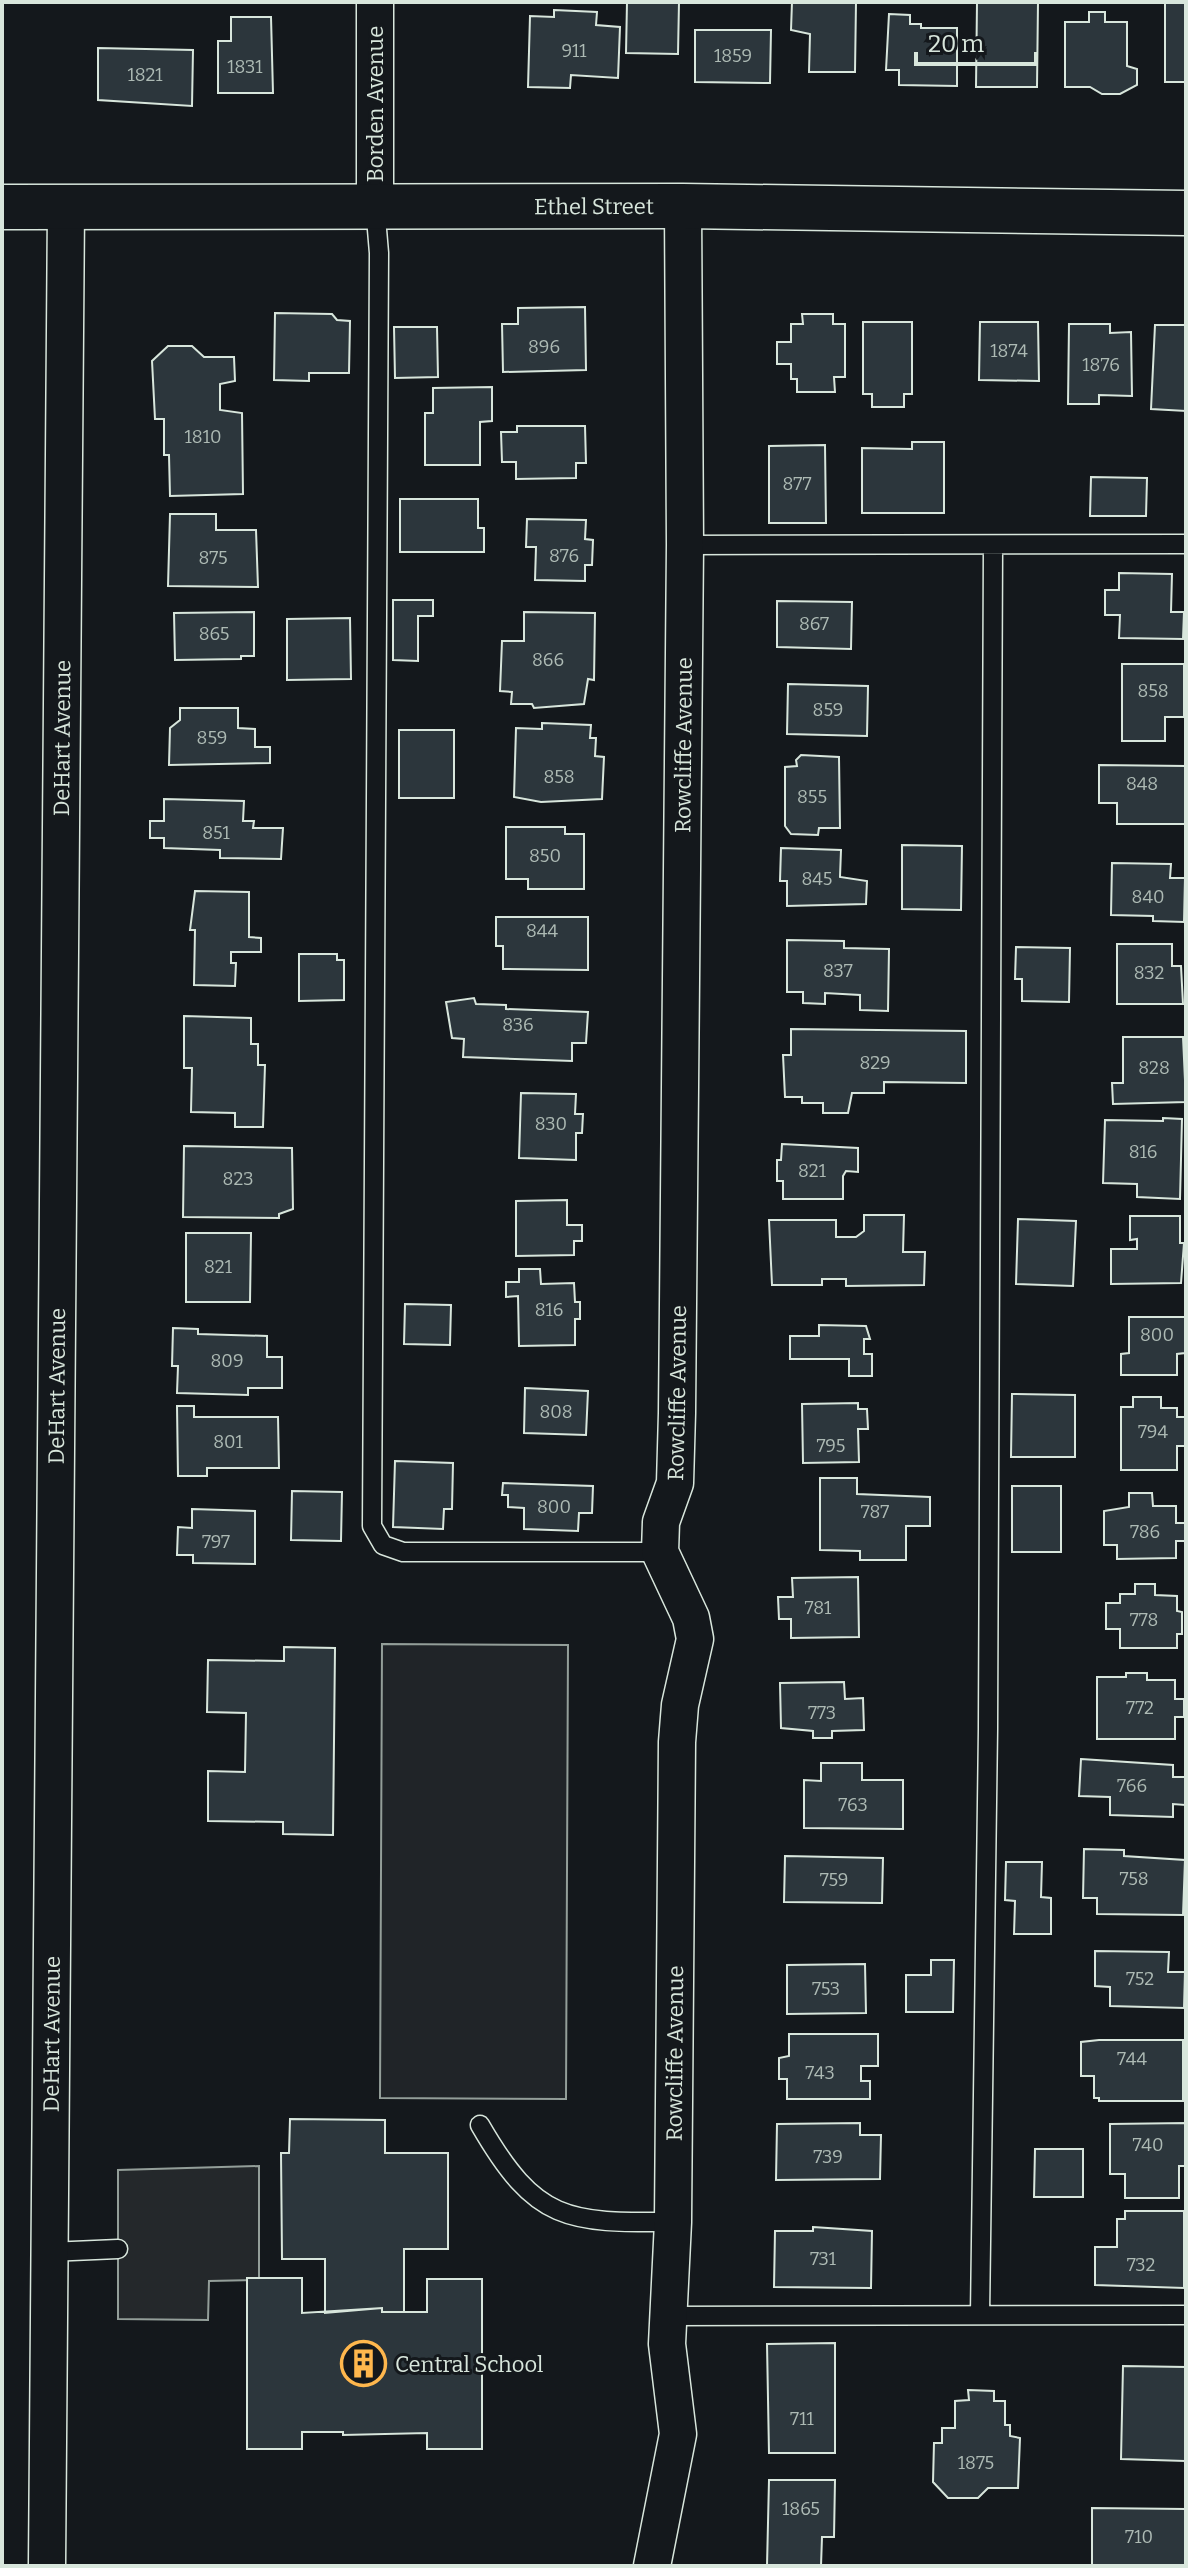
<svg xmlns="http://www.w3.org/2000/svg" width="1188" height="2568" font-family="Bitter,serif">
	<rect width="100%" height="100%" fill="#14181c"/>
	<path fill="#202428" stroke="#939e99" stroke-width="2" d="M382 1644 568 1645 566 2099 380 2098Z"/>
	<path fill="#24282b" stroke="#939e99" stroke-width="2" d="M259 2166V2280L209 2281 208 2320 118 2319V2170Z"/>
	<path fill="#2c363c" stroke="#d8e6dc" stroke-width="2" d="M627 2H679L678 54 626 53Z
		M792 2H856L855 72H809L810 34 791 30Z
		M977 2H1038L1037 87H976Z
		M1165 2H1186V82H1165Z
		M554 10 597 12 596 25 620 27 618 78 571 75 570 88 528 87 530 16 554 17Z
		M1089 12H1105V22H1127V66L1137 69V85L1120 94H1102L1090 87H1065V22H1089Z
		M889 14 910 15V24H921V28H957V86L899 85V70H886Z
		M231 17H271L273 93H218V41H231Z
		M695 30H771L770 83 695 82Z
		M98 48 193 50 192 106 98 100Z
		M585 307 586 370 503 372 502 324H518V308Z
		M275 313 332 314 337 320 350 321 349 373H309V381L274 380Z
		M802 314H833V324H845V377H834L835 392H797V379H791V364H777V342H791V324H803Z
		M863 322H912V394H904V407H872V394H863Z
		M980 322H1038L1039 381 979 380Z
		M1069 324H1110V333L1131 332 1132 396 1099 395V404H1068Z
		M1155 325H1186V411L1151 409Z
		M394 327H437L438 377 395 378Z
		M168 346H192L204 357H234L235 381 220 384V410L242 413 243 494 170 496 169 455H164V419H155L152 361Z
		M492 387V421L480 422V465H425V413H433V388Z
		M517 426H585L586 463H576V478L516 479V462H502L501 432H517Z
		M912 442H944V513H862V448L912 449Z
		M825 445 826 523H769V446Z
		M1091 477 1147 478 1146 516H1090Z
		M400 499H478V528H484V552H400Z
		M170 514H216V530H256L258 587 168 586Z
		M527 519 586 520 585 539 593 540 592 565H585V581L535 580 536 547H526Z
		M1119 573 1172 574 1171 612H1184L1183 639 1119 638 1120 615H1105V590H1119Z
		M393 600H433V616H418V661L393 660Z
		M777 601 852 602 851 649 777 647Z
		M254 612V656H241V659L175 660 174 613Z
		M524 612 595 613 594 680 588 679 584 704 534 708 532 704H511L512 692 500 691 502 641H524Z
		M350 618 351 679 287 680V619Z
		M1122 664H1184V717H1165V741H1122Z
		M788 684 868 686 867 736 787 734Z
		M180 708H238V728L255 729V747H270V763L169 765 170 728 180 720Z
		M542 723 591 725 590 738H596L595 756 604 757 602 799 541 802 514 797 516 728 542 729Z
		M399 730H454V798H399Z
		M801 755 839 757 840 828H819L818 835 791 834 785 826V767L797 766 796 760Z
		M1099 765 1186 766V824H1117V803H1099Z
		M164 799 244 801 243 821H254L253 828H283L281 859 220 858V850L164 848V838H150V821H164Z
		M506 827H565V834H584V889H528V879H506Z
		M902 845 962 846 961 910 902 909Z
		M781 848 841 850 840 877 867 881 866 904 787 906V881H780Z
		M1112 863 1171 864 1170 878H1185L1184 922 1153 921V916L1111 915Z
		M195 891 249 892V937L261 938V952H231V963H236L235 986 194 985 195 930H190Z
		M496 917H588V970L503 969V946H496Z
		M787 940 844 941V948L889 949 888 1011 860 1010V995L825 993V1004L803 1003V992H787Z
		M1117 944H1172V966H1181L1183 1004H1117Z
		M1016 947 1070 948 1069 1002 1022 1001V979H1015Z
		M299 954H337V960H344V1000L299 1001Z
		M474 998 476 1004 506 1005V1009L588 1012 586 1043H572V1061L463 1057 464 1039 452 1038 446 1002Z
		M184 1016 251 1018V1044H258V1065H265L263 1127H235V1113L191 1112 192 1068H184Z
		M791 1029 966 1031V1083L884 1082V1093H852L848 1113H823V1103H802V1097H785L783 1055H791Z
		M1123 1037H1183L1186 1102 1113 1104 1112 1083H1123Z
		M521 1093 576 1094 575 1114H583L582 1133H576V1160L519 1158Z
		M1163 1118 1182 1119 1180 1199 1137 1197V1184L1103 1183 1105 1120 1163 1121Z
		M782 1144 858 1148V1172L846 1171 843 1176V1199H783V1181H777V1160H781Z
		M184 1146 292 1148 293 1209 279 1214V1218L183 1217Z
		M567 1200V1225H582V1241H574V1255L516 1256V1201Z
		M864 1215H904L903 1252H925L924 1285 846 1286V1279H822V1285H772L769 1220H836V1237H856L864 1231Z
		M1130 1216H1180V1243H1184L1181 1283 1111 1284V1249H1137V1239L1130 1240Z
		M1018 1219 1076 1221 1073 1286 1016 1284Z
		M186 1233H251L250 1302H186Z
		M519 1269H540L541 1284 574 1283 575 1302H580V1319H575V1345L519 1346 518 1296 506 1297V1282H519Z
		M405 1304 451 1305 450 1345 404 1344Z
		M1129 1317H1185V1353L1177 1354V1375H1121V1354L1129 1353Z
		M819 1325 866 1326 870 1339H864V1354H872V1376H849V1359H790V1336H819Z
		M173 1328 198 1329V1334L267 1336V1357H282V1388H248V1395L177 1393 178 1366H172Z
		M525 1388 588 1391 586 1435 524 1433Z
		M1012 1394 1075 1395V1457H1011Z
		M1133 1397H1161V1408H1177V1417H1185V1446H1177V1470H1121V1407H1133Z
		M858 1403V1409H867L868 1429H858L859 1462 803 1463 802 1404Z
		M177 1406H194V1417H278L279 1468H207V1476H178Z
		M395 1461 453 1463 452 1509H444L443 1529 393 1527Z
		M820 1478H857V1494L930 1497V1526H906V1560H860V1551L820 1550Z
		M503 1483 593 1486 592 1513H579L578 1531 524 1529V1508L508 1507V1495H502Z
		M1012 1486H1061V1552H1012Z
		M292 1491 342 1492 341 1541 291 1540Z
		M1129 1493H1152L1153 1506H1176V1523H1185V1541H1176V1558L1117 1559V1545H1104V1511L1129 1507Z
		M192 1509 255 1511V1564L193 1563V1555H177L178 1527 192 1528Z
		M858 1577 859 1637 791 1638V1619H779L778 1597H793L792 1578Z
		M1135 1584H1155V1595L1177 1596V1611L1182 1612V1634H1177V1648H1120V1629H1106V1603H1120V1594H1135Z
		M284 1647 335 1648 333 1835 283 1834V1822L208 1821V1771L245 1772 246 1713 207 1712 208 1660 284 1661Z
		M1126 1673H1147V1680H1175V1699H1184V1717H1175V1739H1097V1677H1126Z
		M844 1682 845 1699 863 1698 864 1730 832 1731V1738H813V1731L781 1728 780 1683Z
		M1081 1759 1173 1765V1777H1185V1805L1173 1804V1817L1110 1815V1797L1079 1796Z
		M821 1763H862V1780H903V1829L804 1828V1780L821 1781Z
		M1084 1849 1124 1850V1856L1185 1860 1183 1915 1097 1914V1898H1083Z
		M785 1856 883 1858 882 1903 784 1902Z
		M1006 1862H1042L1041 1897 1051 1898V1934H1014L1015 1901 1005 1900Z
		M1095 1951 1169 1952 1168 1972H1185L1184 2008 1110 2006V1987L1095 1986Z
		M931 1960H954L953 2012H906V1975H931Z
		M865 1964 866 2013 787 2014V1965Z
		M789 2034H878V2066H861V2081H870V2099H787V2079H779V2058L789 2056Z
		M1099 2040H1183V2101H1099V2098H1094V2076H1081V2042Z
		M290 2119 385 2120V2153H448V2249H404V2312H382V2308L325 2313V2259H282L281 2153H289Z
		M860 2123V2135H881L880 2179 776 2180 777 2124Z
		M1186 2123V2166H1179V2198H1125V2174H1110V2124Z
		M1035 2149H1083V2197H1034Z
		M1125 2211H1184V2288L1095 2285V2247H1117V2219H1125Z
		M813 2227 872 2231 871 2288 774 2287 775 2231H813Z
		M247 2278H302V2313L382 2308V2312H427V2279H482V2449H427V2433L343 2435V2432H302V2449H247Z
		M835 2343V2453H769L767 2344Z
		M1123 2366 1186 2367 1185 2461 1121 2459Z
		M968 2390 994 2391V2401H1005V2425H1010V2436L1020 2438 1018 2488H988L978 2498H948L933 2482 934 2443H942V2428H955V2401L969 2400Z
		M769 2480H835L834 2537H822L821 2566H767Z
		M1092 2508 1186 2509V2566H1092Z"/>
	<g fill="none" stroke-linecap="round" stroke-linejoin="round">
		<defs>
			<path id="service" d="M375 206 379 253 372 1526 383 1545 403 1552H660
				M685 545 1186 544
				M480 2125C536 2222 567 2223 673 2222
				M49 2252 118 2249
				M980 2315 988 1729 993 545
				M669 2316 1186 2315"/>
			<g id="minor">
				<path d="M375 206V2"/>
				<path id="s1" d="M47 2566 66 207"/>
				<path id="s2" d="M652 2566 678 2434 667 2344 673 2222 677 1742 680 1705 695 1639 691 1618 660 1552 661 1522 675 1483 677 1413 685 545 683 206"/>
			</g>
			<g id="tertiary">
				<path id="s3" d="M2 207 683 206 1186 213"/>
			</g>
		</defs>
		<use href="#service" stroke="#d8e6dc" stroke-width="21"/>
		<use href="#minor" stroke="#d8e6dc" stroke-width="39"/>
		<use href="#tertiary" stroke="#d8e6dc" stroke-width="47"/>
		<use href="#service" stroke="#14181c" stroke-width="18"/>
		<use href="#minor" stroke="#14181c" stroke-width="36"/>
		<use href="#tertiary" stroke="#14181c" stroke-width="44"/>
	</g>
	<defs>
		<symbol id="building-ring" viewBox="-11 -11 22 22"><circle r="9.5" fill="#14181c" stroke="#ffb74d" stroke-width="1.5"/><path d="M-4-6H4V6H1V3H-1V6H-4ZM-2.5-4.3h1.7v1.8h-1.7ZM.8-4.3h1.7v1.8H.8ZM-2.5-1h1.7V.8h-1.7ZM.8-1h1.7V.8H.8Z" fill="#ffb74d"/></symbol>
	</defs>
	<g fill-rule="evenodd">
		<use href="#building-ring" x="338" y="2338" width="51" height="51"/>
	</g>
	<g text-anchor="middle" stroke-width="6" stroke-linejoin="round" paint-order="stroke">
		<g font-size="18" fill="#adbab4">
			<text x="574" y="57">911</text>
			<text x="733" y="62">1859</text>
			<text x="245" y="73">1831</text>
			<text x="145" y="81">1821</text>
			<text x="544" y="353">896</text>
			<text x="1009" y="357">1874</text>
			<text x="1101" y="371">1876</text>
			<text x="203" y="443">1810</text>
			<text x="797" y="490">877</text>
			<text x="564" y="562">876</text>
			<text x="213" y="564">875</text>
			<text x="814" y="630">867</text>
			<text x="214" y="640">865</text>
			<text x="548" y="666">866</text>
			<text x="1153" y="697">858</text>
			<text x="828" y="716">859</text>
			<text x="212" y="744">859</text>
			<text x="559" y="783">858</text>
			<text x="1142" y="790">848</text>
			<text x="812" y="803">855</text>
			<text x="216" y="839">851</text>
			<text x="545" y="862">850</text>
			<text x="817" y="885">845</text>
			<text x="1148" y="903">840</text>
			<text x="542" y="937">844</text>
			<text x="838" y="977">837</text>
			<text x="1149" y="979">832</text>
			<text x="518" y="1031">836</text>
			<text x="875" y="1069">829</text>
			<text x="1154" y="1074">828</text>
			<text x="551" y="1130">830</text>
			<text x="1143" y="1158">816</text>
			<text x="812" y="1177">821</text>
			<text x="238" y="1185">823</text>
			<text x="218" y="1273">821</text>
			<text x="549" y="1316">816</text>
			<text x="1157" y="1341">800</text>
			<text x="227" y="1367">809</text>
			<text x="556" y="1418">808</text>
			<text x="1153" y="1438">794</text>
			<text x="228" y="1448">801</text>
			<text x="831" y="1452">795</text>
			<text x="554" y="1513">800</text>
			<text x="875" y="1518">787</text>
			<text x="1145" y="1538">786</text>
			<text x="216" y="1548">797</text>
			<text x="818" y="1614">781</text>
			<text x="1144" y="1626">778</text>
			<text x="1140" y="1714">772</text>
			<text x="822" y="1719">773</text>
			<text x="1132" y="1792">766</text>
			<text x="853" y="1811">763</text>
			<text x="1134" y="1885">758</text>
			<text x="834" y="1886">759</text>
			<text x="1140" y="1985">752</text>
			<text x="826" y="1995">753</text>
			<text x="1132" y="2065">744</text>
			<text x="820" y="2079">743</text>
			<text x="1148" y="2151">740</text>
			<text x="828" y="2163">739</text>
			<text x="823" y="2265">731</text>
			<text x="1141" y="2271">732</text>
			<text x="802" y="2425">711</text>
			<text x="976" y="2469">1875</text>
			<text x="801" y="2515">1865</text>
			<text x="1139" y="2543">710</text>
		</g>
		<g font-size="22" fill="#d8e6dc" stroke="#14181c">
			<text transform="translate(375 104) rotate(-90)" y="8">Borden Avenue</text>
			<text dy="8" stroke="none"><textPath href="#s3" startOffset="592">Ethel Street</textPath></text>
			<text dy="8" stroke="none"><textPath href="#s1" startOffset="1828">DeHart Avenue</textPath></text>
			<text dy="8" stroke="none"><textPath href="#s2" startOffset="1836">Rowcliffe Avenue</textPath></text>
			<text dy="8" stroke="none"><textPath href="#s1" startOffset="1180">DeHart Avenue</textPath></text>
			<text dy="8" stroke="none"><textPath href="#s2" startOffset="1188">Rowcliffe Avenue</textPath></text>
			<text dy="8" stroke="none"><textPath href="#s1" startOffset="532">DeHart Avenue</textPath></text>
			<text dy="8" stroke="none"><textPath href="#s2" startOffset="516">Rowcliffe Avenue</textPath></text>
		</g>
		<g font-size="22" fill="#d8e6dc" stroke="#14181c" text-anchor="start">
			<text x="395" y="2372">Central School</text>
		</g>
	</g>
	<rect width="1188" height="2568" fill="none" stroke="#d8e6dc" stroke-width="8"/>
	<path d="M916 52v12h120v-12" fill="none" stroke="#d8e6dc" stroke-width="4"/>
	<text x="928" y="52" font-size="24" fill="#d8e6dc" stroke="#14181c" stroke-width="6" paint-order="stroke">20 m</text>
</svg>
